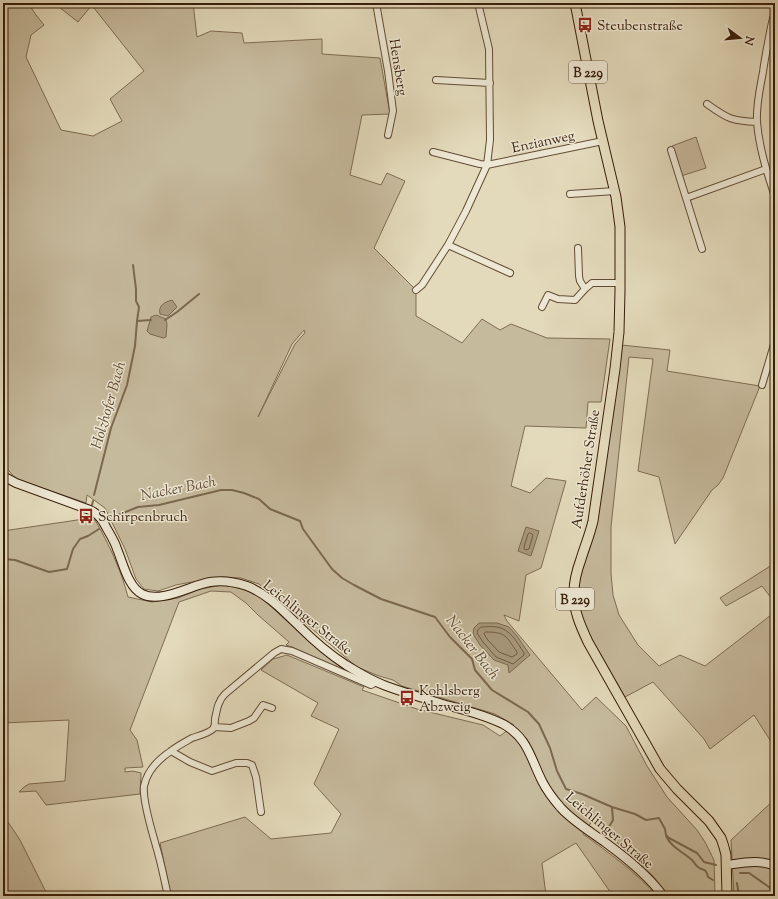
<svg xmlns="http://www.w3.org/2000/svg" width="778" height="899" font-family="'Sorts Mill Goudy',serif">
	<rect width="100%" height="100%" fill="#e3dabb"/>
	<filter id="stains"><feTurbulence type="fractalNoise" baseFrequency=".005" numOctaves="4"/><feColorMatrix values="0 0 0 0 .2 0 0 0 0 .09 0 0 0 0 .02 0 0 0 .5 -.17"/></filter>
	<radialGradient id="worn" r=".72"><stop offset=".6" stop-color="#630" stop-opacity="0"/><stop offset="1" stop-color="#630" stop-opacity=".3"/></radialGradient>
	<path fill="#c6ba9d" stroke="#7e6c53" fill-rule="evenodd" d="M3 3H12L13 5 20 3H28L36 15 44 25 31 35 26 57 61 130 93 136 122 121 110 99 144 71 90 3H193L197 37 211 31 242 33 244 43 322 39V54L380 58 390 114 362 115 350 175 381 185 387 173 405 181 374 248 416 290V316L462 343 482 319 500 330 511 324 547 338 610 339 601 402H588L586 428 525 426 511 486 530 493 546 478 566 481 541 568 526 575 519 621 504 615 507 621 582 710 596 697 626 726 647 766 667 797 697 830 705 842 714 860 715 896H669L653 876 593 820 583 834C609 853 636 872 657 896H613L576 843 542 863 546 896H171L160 843 245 817 271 839 331 833 341 814 314 784 339 729 311 716 318 703 261 670 273 659 287 655 364 687 362 690 417 709 483 725 500 736 514 725 495 714 402 686 393 680 379 676 357 667 259 584 241 578 223 577 202 580 176 585 158 591 144 589 136 579 125 549 105 508 87 495 86 503 16 479 3 464ZM304 330 305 332 304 334 295 344 258 417 292 344Z
		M54 3H87L91 6 78 22Z
		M696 137 706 168 681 176 672 146Z
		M621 345 670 350 667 371 760 386 723 478 718 485 712 490 675 544 659 477 638 471 653 359 629 357 611 527V574L613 595 619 615 638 645 659 666 680 655 705 666 775 612V748L754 715 710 749 704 739 653 682 625 697 586 629 579 610 578 589Z
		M84 519 95 520C109 544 121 570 128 597L152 602 178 598 200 589 223 585 243 589 261 597 306 639 343 669 342 670 292 647 286 645 289 642 258 615 246 603 231 592 211 591 179 602 130 730 137 740 143 767 125 768V772L133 771 141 773 140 794 46 805 36 791 19 792 24 787 29 784 65 781 69 720 3 723V531Z
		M775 563V603L762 586 726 606 720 598Z
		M775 799V896H743L734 895 731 840Z
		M3 821 8 822 20 840 48 896H3Z"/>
	<path fill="#a99a7e" stroke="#7b684f" d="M172 300 177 307 168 316 160 314C158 305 165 302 172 300Z
		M156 315 166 319 167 325 166 337 163 338 150 334 147 331 151 317Z
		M526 527 539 531 531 556 518 551Z
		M479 623H497L509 627 517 636 530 655 509 673 508 665 494 660 480 645 473 634 474 628Z"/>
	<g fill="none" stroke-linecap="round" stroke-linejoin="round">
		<path stroke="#705c44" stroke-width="1" d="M530 533 532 534 533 535 529 549 526 550 524 549V547L528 534Z
			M481 627C486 627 492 626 497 627 510 629 517 642 524 653V655L513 664 496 657 483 642 477 633 478 630Z
			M486 632C506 632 506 636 517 652V654L512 657 499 652 487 639 484 634Z"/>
		<path stroke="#7b684f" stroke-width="2" d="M133 265 136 289V301L139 307 137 321
			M165 320 177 312 199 294
			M94 495 111 428 127 385 135 346 137 321 151 320
			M92 505 93 501
			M110 521 113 517 138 507 159 505 221 490H232L244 493 259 499 270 509 300 521 303 529 332 569 342 578 354 585 381 599 435 617 450 637 472 659 475 670 492 690 528 712 539 724 550 748 557 771 566 789 582 794 612 807 635 814 646 820 659 818 665 829 666 835 669 838 697 853 704 862 716 865
			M3 559 15 560 49 572 67 569 73 549 80 539 88 536 99 529
			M604 835 613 820 612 807
			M666 836C671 847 683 852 692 860 694 862 695 865 698 867 704 872 705 866 708 877L713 880
			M740 873H749L769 887 775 895
			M737 883 739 896"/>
		<defs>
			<path id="street" d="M376 3 388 71 393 111 388 135
				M775 16 773 18 771 27C768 42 765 57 763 72 760 88 756 105 757 122 759 148 767 172 775 197
				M436 80 490 83
				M707 104C728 119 732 121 757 122
				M671 150 702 249
				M433 152 480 164 487 165 603 141
				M570 194 615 191
				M686 198 766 169
				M448 245 510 273
				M578 248 579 276 580 281 585 289
				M416 290 422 285 448 245 466 211 487 165 490 140 489 49 478 3
				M542 307 548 295 558 299 575 300 585 289 592 283H620
				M762 385 775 341
				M214 727 231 728 249 721 254 718 263 705 272 708
				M171 751 190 762 212 771 236 763H247L252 765 256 777 261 812
				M168 896C164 879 161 862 156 846 152 831 142 800 144 786 147 771 159 759 171 751 177 746 185 742 192 738 198 736 210 733 214 728 215 725 215 722 215 719 217 709 218 701 225 694L274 653 281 649 292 651 371 685 377 682"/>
			<path id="secondary" d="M3 476 16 483 90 510C99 514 103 521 107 529 111 536 115 542 117 549 123 563 128 587 142 594 161 604 191 585 210 582 223 580 235 582 247 586 268 594 284 612 300 627 314 641 329 654 346 665 359 673 374 682 389 687 408 694 427 699 446 705 465 710 485 715 503 724 528 738 530 757 542 781 547 791 554 800 561 808 574 822 591 832 606 843 625 857 649 876 663 896
				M727 865C742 863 760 859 775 866"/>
			<path id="primary" d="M575 3 598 121 616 197 620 227V291L619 332 615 369 593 521C590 534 585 546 581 559 577 570 574 582 574 592 573 610 581 627 588 642L660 769 677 789 709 821 721 838 724 847 726 855 727 896"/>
		</defs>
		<use href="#street" stroke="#624c36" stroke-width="8"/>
		<use href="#secondary" stroke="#371d09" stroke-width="10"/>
		<use href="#primary" stroke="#371d09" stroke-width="11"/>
		<use href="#street" stroke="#ede7d3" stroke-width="6"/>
		<use href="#secondary" stroke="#ede7d3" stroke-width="8"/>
		<use href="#primary" stroke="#e3dabb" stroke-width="9"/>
	</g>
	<defs>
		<symbol id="bus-bare" viewBox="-9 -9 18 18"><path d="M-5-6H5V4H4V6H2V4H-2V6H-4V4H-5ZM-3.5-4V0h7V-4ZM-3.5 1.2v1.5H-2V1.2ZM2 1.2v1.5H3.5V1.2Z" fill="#8f2418" stroke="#ede7d3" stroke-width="2.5" paint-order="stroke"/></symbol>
	</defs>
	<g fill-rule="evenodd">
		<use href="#bus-bare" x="574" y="14" width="22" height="22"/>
		<use href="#bus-bare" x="75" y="505" width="22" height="22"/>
		<use href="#bus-bare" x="396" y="687" width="22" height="22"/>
	</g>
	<g text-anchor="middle" stroke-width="3" stroke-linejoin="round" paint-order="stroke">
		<g fill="#ede7d3" stroke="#6e5a46" stroke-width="1">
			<rect x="569" y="61" width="38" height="22" rx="3"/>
			<rect x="556" y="588" width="38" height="22" rx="3"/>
		</g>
		<g font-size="13" font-weight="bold" fill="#371d09">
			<text x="588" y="77">B 229</text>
			<text x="575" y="604">B 229</text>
		</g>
		<g font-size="14" fill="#371d09" stroke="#ede7d3" text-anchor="start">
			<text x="597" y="30">Steubenstraße</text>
			<text x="98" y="521">Schirpenbruch</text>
			<text x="419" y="695">Kohlsberg<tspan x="419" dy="16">Abzweig</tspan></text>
		</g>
		<g font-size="14" fill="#371d09" stroke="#ede7d3">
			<text transform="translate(399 67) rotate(81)" y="5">Hensberg</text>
			<text transform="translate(543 141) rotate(-12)" y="5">Enzianweg</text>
			<text transform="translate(585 469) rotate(-81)" y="5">Aufderhöher Straße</text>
			<text transform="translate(308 617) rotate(39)" y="5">Leichlinger Straße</text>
			<text transform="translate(610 830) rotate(40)" y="5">Leichlinger Straße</text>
		</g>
		<g font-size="15" font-style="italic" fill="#5f4932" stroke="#ede7d3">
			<text transform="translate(108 405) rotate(-74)" y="5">Holzhofer Bach</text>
			<text transform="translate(178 488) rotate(-11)" y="5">Nacker Bach</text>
			<text transform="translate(473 647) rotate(52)" y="5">Nacker Bach</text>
		</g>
	</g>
	<rect width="778" height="899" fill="none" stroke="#e3dabb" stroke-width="16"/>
	<rect x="4" y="4" width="770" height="891" fill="none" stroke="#371d09" stroke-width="2"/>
	<rect x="8" y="8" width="762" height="883" fill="none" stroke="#371d09"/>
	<g transform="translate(740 38) rotate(106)" stroke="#ede7d3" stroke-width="3" paint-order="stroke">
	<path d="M0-3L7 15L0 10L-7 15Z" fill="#371d09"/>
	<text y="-6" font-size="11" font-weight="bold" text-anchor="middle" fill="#371d09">N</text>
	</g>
	<rect width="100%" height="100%" filter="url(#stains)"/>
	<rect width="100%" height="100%" fill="url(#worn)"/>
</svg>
